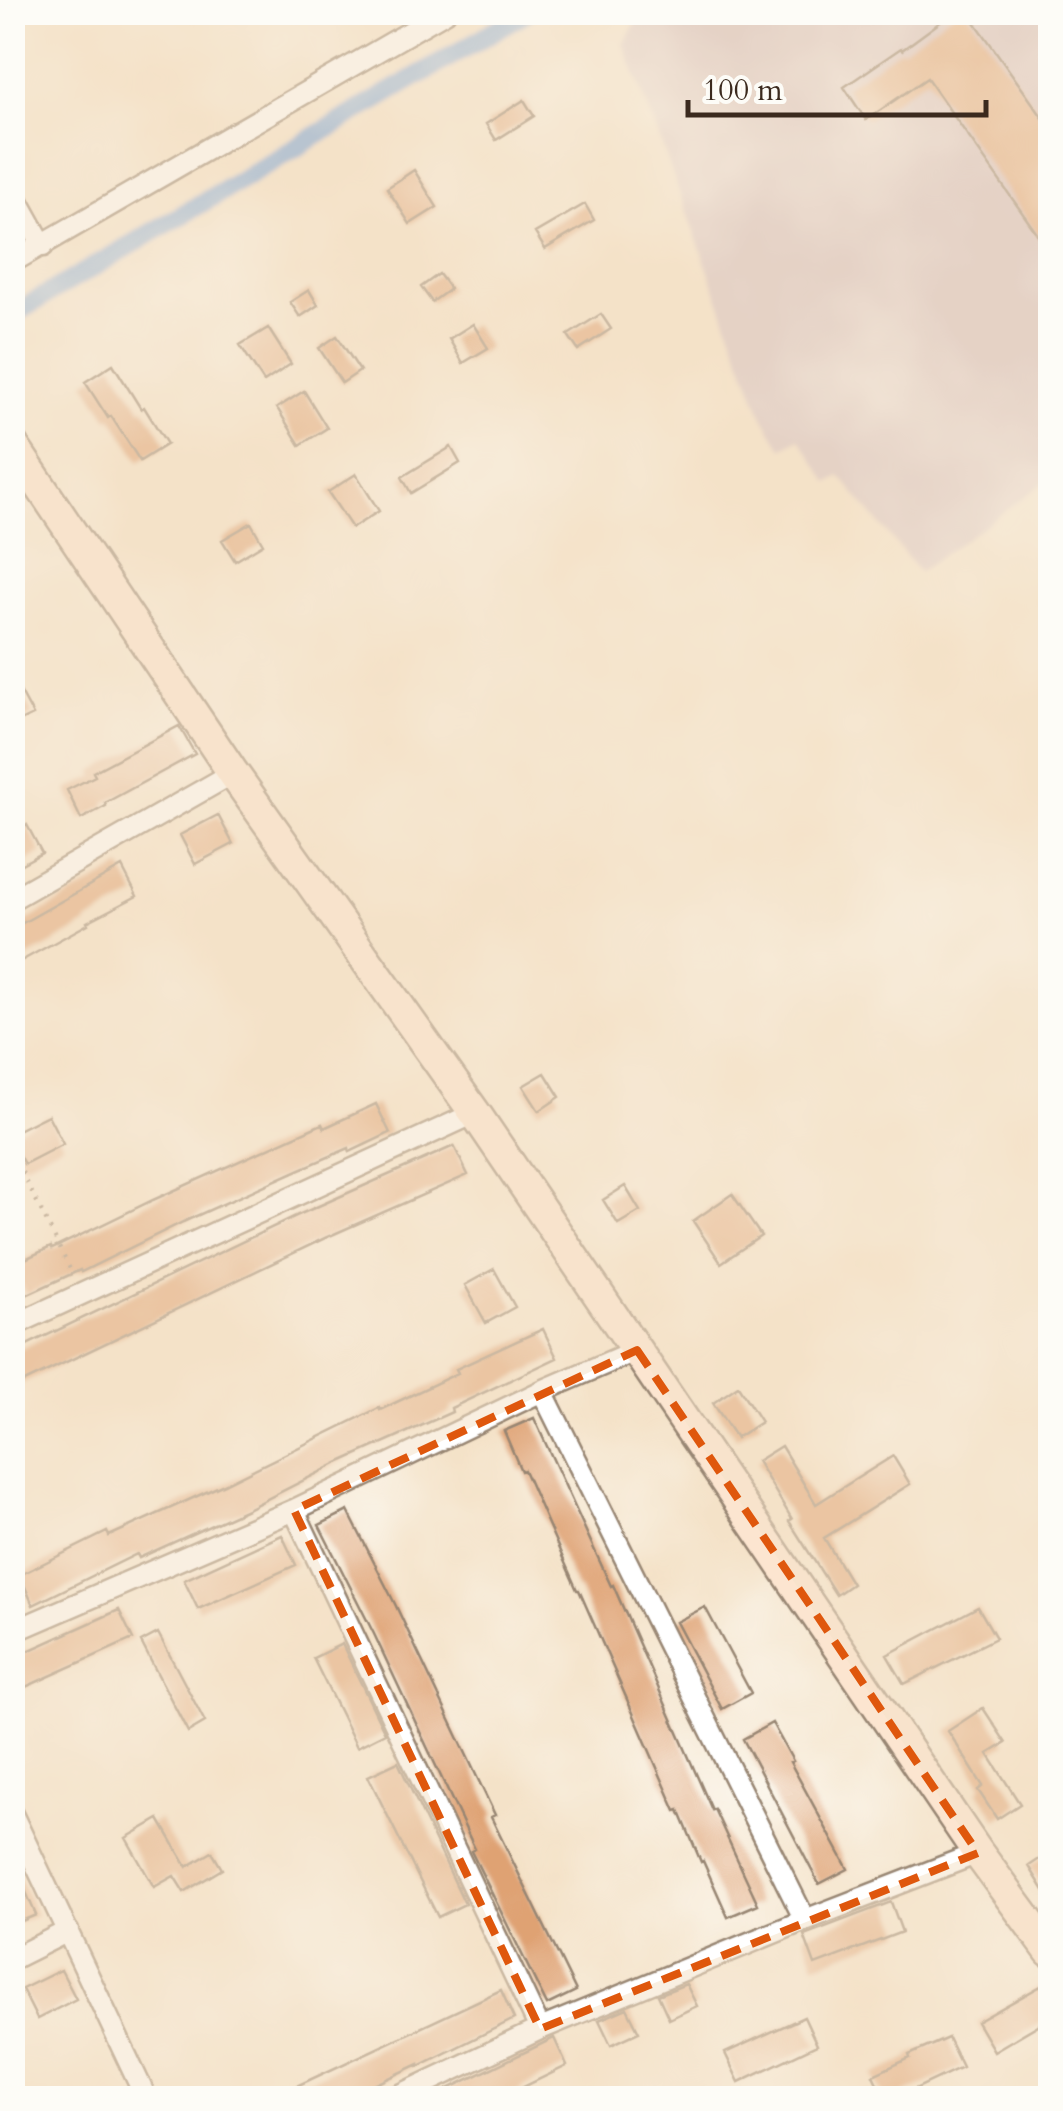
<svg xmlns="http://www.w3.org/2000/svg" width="1063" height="2111" font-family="Cardo,serif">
	<rect width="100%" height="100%" fill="#fdfcf7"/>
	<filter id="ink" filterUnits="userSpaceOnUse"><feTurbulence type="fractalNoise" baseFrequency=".01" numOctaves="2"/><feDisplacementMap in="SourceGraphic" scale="20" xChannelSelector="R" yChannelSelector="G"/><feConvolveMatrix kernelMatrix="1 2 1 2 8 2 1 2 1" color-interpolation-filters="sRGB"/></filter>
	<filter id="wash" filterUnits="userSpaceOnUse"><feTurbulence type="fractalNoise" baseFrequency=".0048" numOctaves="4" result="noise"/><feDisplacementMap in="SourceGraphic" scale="40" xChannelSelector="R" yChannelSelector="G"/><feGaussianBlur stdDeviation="2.25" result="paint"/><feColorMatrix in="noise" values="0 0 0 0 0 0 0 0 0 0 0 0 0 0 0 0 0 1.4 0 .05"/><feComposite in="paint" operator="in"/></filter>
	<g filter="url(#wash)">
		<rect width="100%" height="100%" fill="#f4e2c8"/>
		<path fill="#d2bec2" d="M653 13H1050V479L919 572 840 476 829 483 799 438 782 448 763 417 624 44 636 22Z"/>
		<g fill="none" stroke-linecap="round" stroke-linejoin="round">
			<path stroke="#6fa0d9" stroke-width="20" d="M12 315 526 12"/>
		</g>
		<g id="blocks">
			<path fill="#dfa273" d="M954 12H968L1050 128V252L927 78 866 120 844 87 901 48 902 50Z
				M524 100 534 116 496 140 486 124Z
				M414 170 437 207 410 224 387 188Z
				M585 204 594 220 545 249 535 233Z
				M439 274 450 289 432 302 421 287Z
				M309 290 318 305 300 317 290 302Z
				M601 314 611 329 578 350 568 335Z
				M473 324 488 348 463 363 449 339Z
				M268 328 291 364 264 382 240 345Z
				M337 336 360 371 342 383 319 348Z
				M113 364 141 409 144 407 167 444 140 461 111 416 108 418 85 382Z
				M304 391 327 428 300 445 277 408Z
				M451 447 460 463 411 493 402 477Z
				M356 474 379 511 352 528 328 492Z
				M251 523 263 544 235 561 222 540Z
				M12 676 33 715 12 725Z
				M179 726 195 754 105 803 106 806 81 819 67 790 95 776 93 772Z
				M218 815 233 844 195 864 180 835Z
				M27 825 42 853 12 869V832Z
				M122 867 137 896 87 922 88 924 12 966V929Z
				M545 1073 560 1097 539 1111 523 1086Z
				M376 1104 390 1133 350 1152 349 1148 296 1171 183 1222 81 1272 80 1270 26 1295 12 1265 51 1247 52 1249 153 1200 322 1124 324 1128Z
				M48 1115 63 1144 24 1164 12 1142V1133Z
				M454 1146 468 1175 325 1238 12 1388V1352L296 1216Z
				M625 1186 640 1211 618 1224 603 1200Z
				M732 1194 761 1236 721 1263 693 1221Z
				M494 1269 515 1307 486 1323 465 1285Z
				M543 1329 557 1358 451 1408 452 1412 338 1463 247 1509 139 1558 137 1554 33 1605 20 1575 107 1532 109 1536 224 1484 379 1408 380 1410 458 1373 456 1369Z
				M738 1386 761 1422 736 1438 713 1403Z
				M534 1418 611 1586 613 1585 712 1810 714 1809 758 1904 728 1917 703 1861 701 1862 679 1810 676 1811 579 1590H577L524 1470 521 1471 504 1431Z
				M781 1446 816 1504 893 1456 910 1484 824 1538 852 1584 836 1595 789 1521 792 1519 757 1461Z
				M348 1511 395 1604 495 1815 491 1817 576 1991 547 2005 471 1851 475 1849 374 1634 319 1525Z
				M282 1535 296 1565 198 1609 184 1580Z
				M705 1607 751 1693 722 1709 676 1622Z
				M978 1607 996 1638 904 1684 887 1655Z
				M119 1610 133 1639 12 1693V1658Z
				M158 1633 205 1722 188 1732 141 1642Z
				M342 1644 385 1733 357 1747 313 1658Z
				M983 1708 1006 1743 988 1754 1020 1804 997 1819 978 1790 983 1786 948 1731Z
				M772 1723 793 1761 790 1762 848 1869 819 1884 743 1739Z
				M398 1762 465 1904 438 1917 368 1776Z
				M159 1819 187 1867 212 1852 222 1869 184 1892 174 1876 154 1887 126 1838Z
				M1050 1852V1900L1029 1866Z
				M12 1860 36 1915 12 1925Z
				M891 1902 902 1932 815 1965 804 1935Z
				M61 1970 76 1999 37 2019 22 1989Z
				M686 1984 697 2006 669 2019 658 1995Z
				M1041 1986 1050 2003V2018L994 2051 977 2022Z
				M501 1990 514 2019 419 2066V2064L346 2098H271Z
				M627 2008 639 2032 611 2045 599 2020Z
				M804 2017 817 2045 739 2082 725 2053Z
				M554 2038 567 2066 521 2088 522 2090 505 2098H430Z
				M948 2038 962 2067 896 2098H884L873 2075 910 2058 909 2055Z"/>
		</g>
	</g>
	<g filter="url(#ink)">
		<use href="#blocks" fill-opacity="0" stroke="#988673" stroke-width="2.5"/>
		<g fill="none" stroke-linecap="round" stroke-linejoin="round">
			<defs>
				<path id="street" d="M12 190 43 246
					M12 262 445 12
					M12 899 233 773
					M12 1326 475 1113
					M542 1391 805 1920
					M294 1510 540 2029
					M12 1632 294 1510 542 1391 637 1350
					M12 1814 146 2098
					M12 1959 68 1931
					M394 2098 540 2029 805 1920 978 1853"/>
				<path id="secondary" d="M12 444 233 773 475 1113 978 1853 1050 1951"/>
			</defs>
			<use href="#street" stroke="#988673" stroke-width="25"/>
			<use href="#secondary" stroke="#988673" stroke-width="35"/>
			<path stroke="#988673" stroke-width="4" stroke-dasharray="2.5 8" stroke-linecap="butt" d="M22 1172 73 1275"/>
			<use href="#street" stroke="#fff" stroke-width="20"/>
			<use href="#secondary" stroke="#fce5d0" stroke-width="30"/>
		</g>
	</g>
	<path d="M0 0H1063V2111H0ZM637 1350 978 1853 540 2029 294 1510Z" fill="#f4e2c8" fill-opacity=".55" fill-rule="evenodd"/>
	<path fill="none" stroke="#df570d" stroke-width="8" stroke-dasharray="20 12" stroke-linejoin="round" d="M637 1350 978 1853 540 2029 294 1510Z"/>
	<rect width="1063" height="2111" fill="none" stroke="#fdfcf7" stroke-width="50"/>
	<path d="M688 100v15h298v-15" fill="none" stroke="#3b2a1e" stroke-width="5"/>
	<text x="703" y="100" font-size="30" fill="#3b2a1e" stroke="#fdfcf7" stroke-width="8" paint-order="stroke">100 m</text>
</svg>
